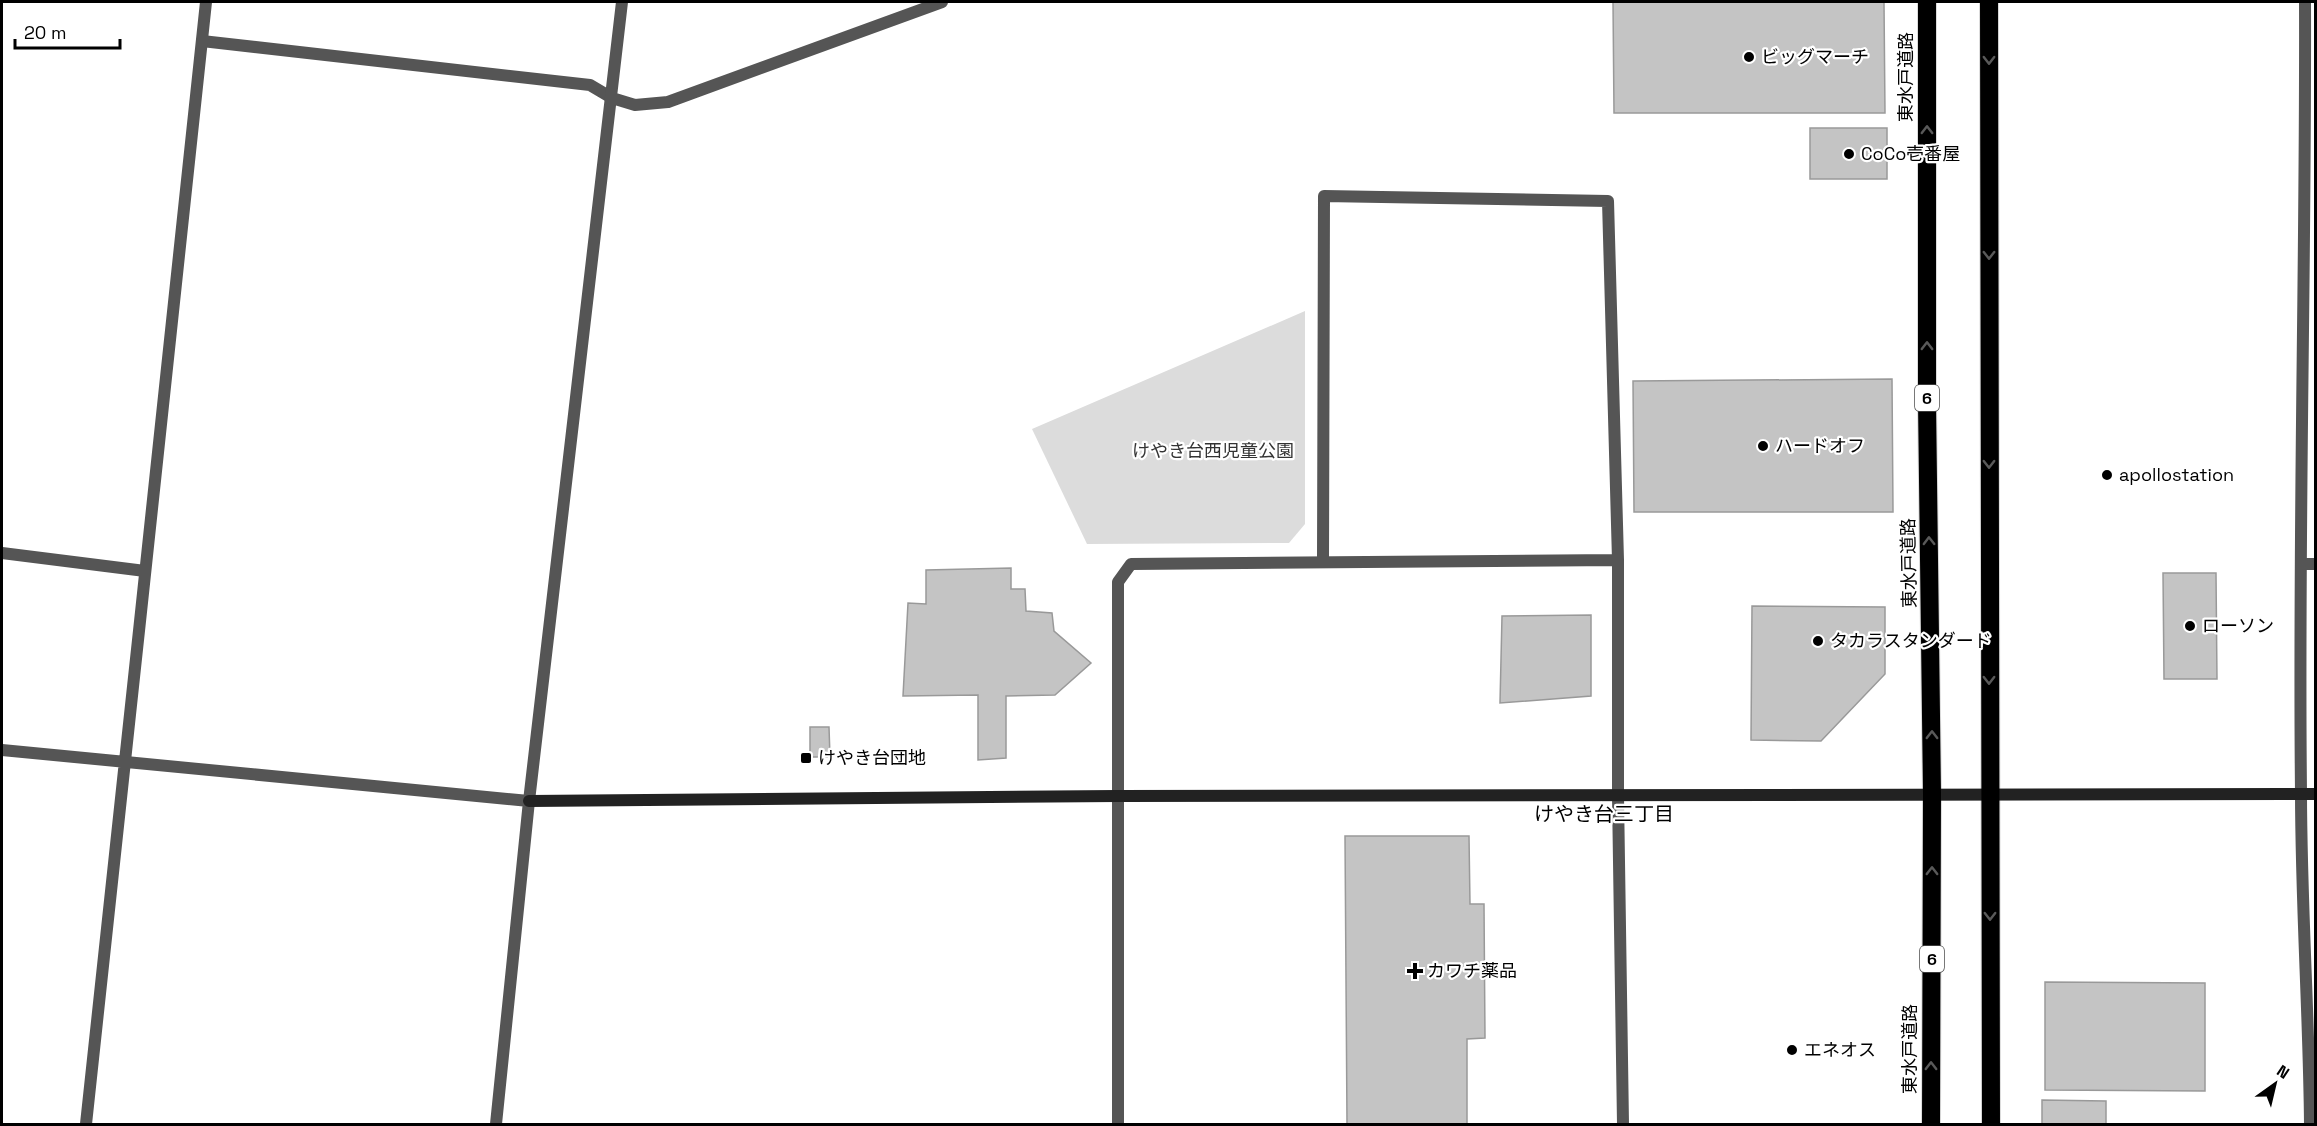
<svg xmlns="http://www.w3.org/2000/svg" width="2317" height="1126" font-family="'Space Grotesk','Noto Sans JP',sans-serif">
	<rect width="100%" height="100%" fill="#fff"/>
	<path fill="#dcdcdc" d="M1305 311V524L1289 543 1087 544 1032 429Z"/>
	<path fill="#c4c4c4" stroke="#999" stroke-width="1.5" d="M1613 2H1884L1885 113H1614Z
		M1810 128H1887V179H1810Z
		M1892 379 1893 512H1634L1633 381Z
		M1011 568V589H1025L1026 611 1052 613 1054 631 1091 663 1055 695 1006 696V758L978 760V695L903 696 908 603 926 604V570Z
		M2163 573H2216L2217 679H2164Z
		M1752 606 1885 607V674L1821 741 1751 740Z
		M1591 615V696L1500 703 1502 616Z
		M810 727H829L830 757H810Z
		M1345 836H1469L1470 904H1484L1485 1038 1467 1039V1124H1347Z
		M2045 982 2205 983V1091L2045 1090Z
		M2042 1100 2106 1101V1124H2042Z"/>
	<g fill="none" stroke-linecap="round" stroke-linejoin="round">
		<defs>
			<path id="highway" d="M1927 2V402L1932 794 1931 1124
				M1989 2 1991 1124"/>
		</defs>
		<use href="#highway" stroke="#dbdbdb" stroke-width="20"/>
		<path stroke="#555" stroke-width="12" d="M202 41 590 85 612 98
			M2 553 145 571"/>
		<path stroke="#555" stroke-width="12" d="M2305 2C2306 265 2298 528 2301 792 2301 903 2309 1013 2310 1124
			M612 98 635 105 668 102 942 2
			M1323 561 1324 196 1608 201 1618 560V796L1623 1124
			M2302 564H2316
			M2 750 529 801
			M86 1124C125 750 168 376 206 2
			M496 1124 529 801 622 2
			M1118 1124V582L1131 564 1618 560"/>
		<path stroke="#222" stroke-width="12" d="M529 801 1118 796 2316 794"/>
		<use href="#highway" stroke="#000" stroke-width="18"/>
	</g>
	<defs><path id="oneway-chevron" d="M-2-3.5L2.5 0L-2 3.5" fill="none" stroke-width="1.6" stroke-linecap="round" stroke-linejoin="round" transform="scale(1.5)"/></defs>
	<g stroke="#595959">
		<use href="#oneway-chevron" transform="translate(1989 60) rotate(90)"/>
		<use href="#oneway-chevron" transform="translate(1927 130) rotate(-90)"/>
		<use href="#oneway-chevron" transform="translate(1989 255) rotate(90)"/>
		<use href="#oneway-chevron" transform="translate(1927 346) rotate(-90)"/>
		<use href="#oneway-chevron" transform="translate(1989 464) rotate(90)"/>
		<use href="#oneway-chevron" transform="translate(1929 541) rotate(-91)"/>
		<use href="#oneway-chevron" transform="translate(1989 680) rotate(90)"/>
		<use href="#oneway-chevron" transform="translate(1932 735) rotate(-90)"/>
		<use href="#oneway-chevron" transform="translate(1932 871) rotate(-90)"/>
		<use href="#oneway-chevron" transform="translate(1990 916) rotate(90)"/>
		<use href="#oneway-chevron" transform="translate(1931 1066) rotate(-90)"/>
	</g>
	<g fill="#000" stroke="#fff" stroke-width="2">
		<circle cx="1749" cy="57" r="6"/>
		<circle cx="1849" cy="154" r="6"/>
		<circle cx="1763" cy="446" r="6"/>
		<circle cx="2107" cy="475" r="6"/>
		<circle cx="2190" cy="626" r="6"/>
		<circle cx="1818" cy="641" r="6"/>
		<rect x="800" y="752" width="12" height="12" rx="3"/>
		<path d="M1412 962h6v6h6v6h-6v6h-6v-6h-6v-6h6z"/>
		<circle cx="1792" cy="1050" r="6"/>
	</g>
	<g text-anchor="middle" stroke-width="4.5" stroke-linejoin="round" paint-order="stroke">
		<g fill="#fff" stroke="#4c4c4c" stroke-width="1.5">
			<rect x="1915" y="385" width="24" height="26" rx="4.5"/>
			<rect x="1920" y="946" width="24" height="26" rx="4.5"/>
		</g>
		<g font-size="16" font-weight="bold" fill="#000">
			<text x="1927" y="404">6</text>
			<text x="1932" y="965">6</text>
		</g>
		<g font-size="18" fill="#000" stroke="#fff" text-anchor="start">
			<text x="1761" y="63">ビッグマーチ</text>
			<text x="1861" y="160">CoCo壱番屋</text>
			<text x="1775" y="452">ハードオフ</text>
			<text x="2119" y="481">apollostation</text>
			<text x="2202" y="632">ローソン</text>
			<text x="1830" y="647">タカラスタンダード</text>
			<text x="818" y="764">けやき台団地</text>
			<text x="1427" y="977">カワチ薬品</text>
			<text x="1804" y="1056">エネオス</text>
		</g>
		<g font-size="18" fill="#000" stroke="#fff">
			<text transform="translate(1906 77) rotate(-90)" y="6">東水戸道路</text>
			<text transform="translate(1909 563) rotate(-91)" y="6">東水戸道路</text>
			<text transform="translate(1910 1049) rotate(-90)" y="6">東水戸道路</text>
		</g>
		<g font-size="18" fill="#333" stroke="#fff">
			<text x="1213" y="457">けやき台西児童公園</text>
		</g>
		<g font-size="20" fill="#000" stroke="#fff">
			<text x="1604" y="821">けやき台三丁目</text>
		</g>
	</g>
	<rect width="2317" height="1126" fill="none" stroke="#000000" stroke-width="6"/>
	<g transform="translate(2275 1084) rotate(34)" stroke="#ffffff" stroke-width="4.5" paint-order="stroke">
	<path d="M0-4.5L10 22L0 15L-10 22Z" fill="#000000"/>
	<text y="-9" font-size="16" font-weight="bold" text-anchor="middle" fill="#000000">N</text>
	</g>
	<path d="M15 39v9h105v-9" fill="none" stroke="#000000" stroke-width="3"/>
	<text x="24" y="39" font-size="18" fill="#000000" stroke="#ffffff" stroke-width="4.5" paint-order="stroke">20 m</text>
</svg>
